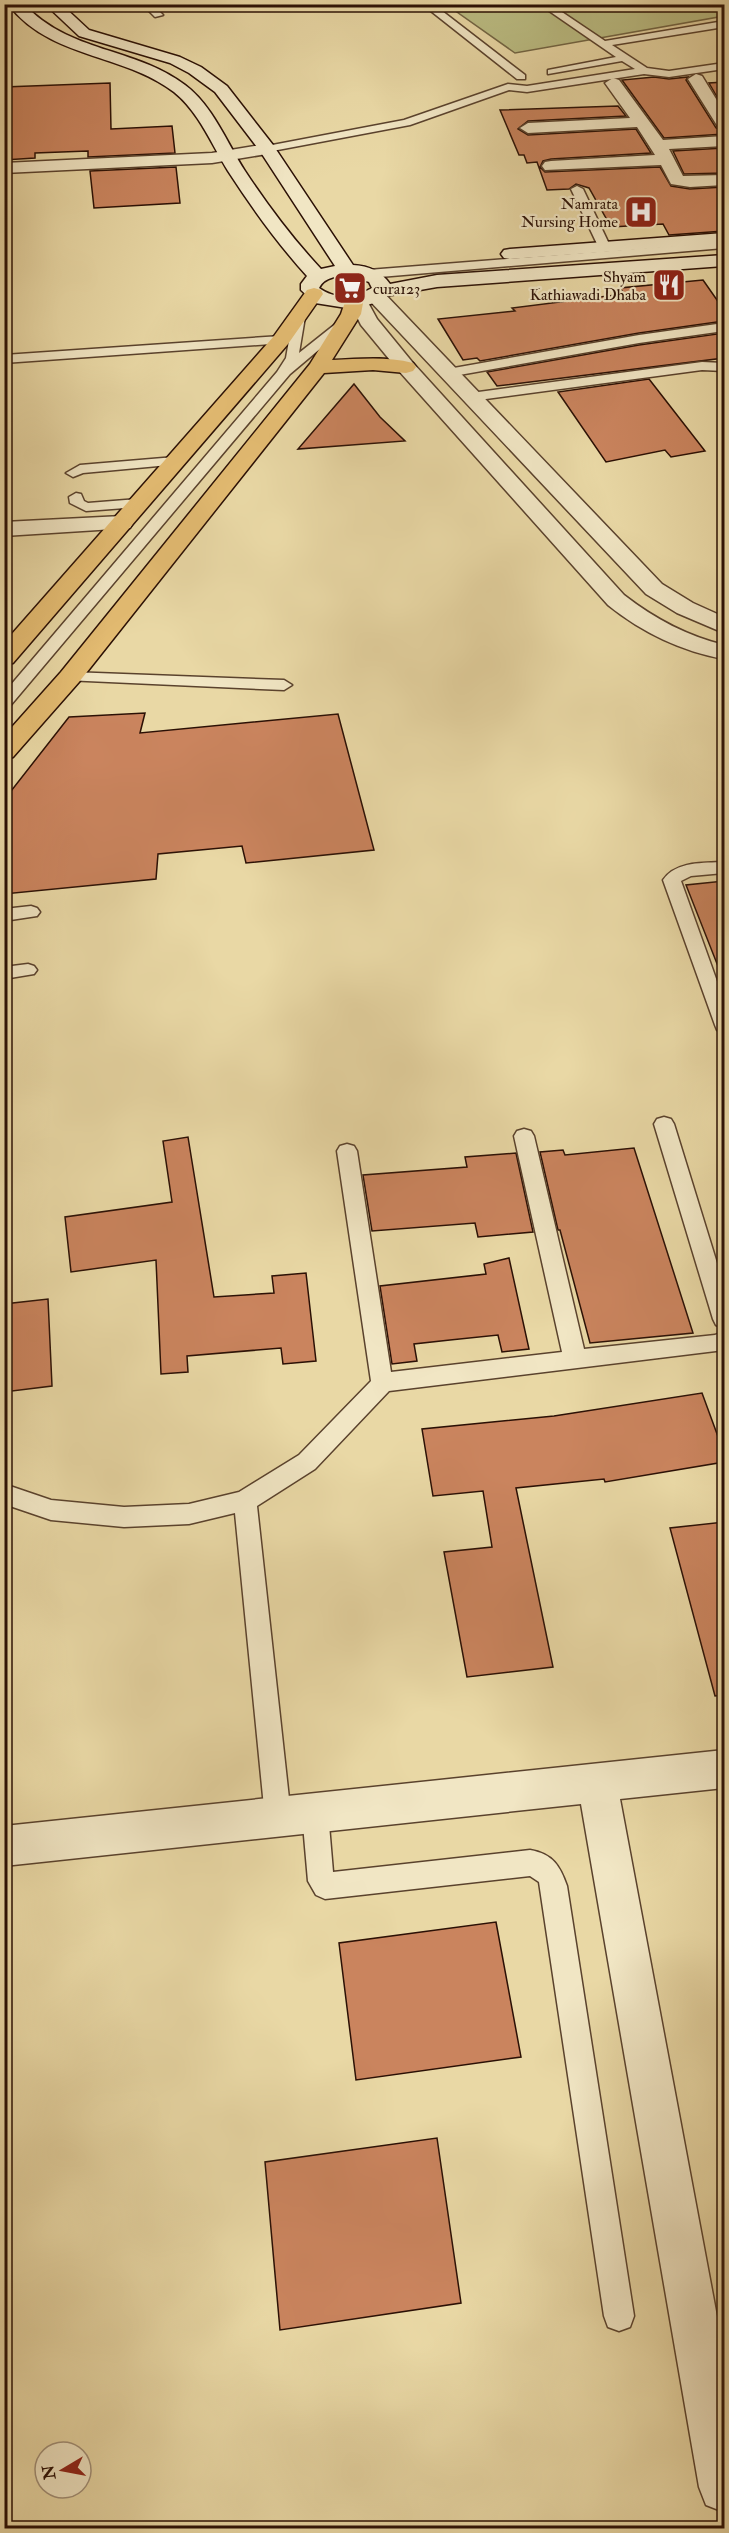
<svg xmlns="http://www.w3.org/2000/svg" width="729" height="2533" font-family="'IM FELL Double Pica',serif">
	<rect width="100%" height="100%" fill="#e9d8a5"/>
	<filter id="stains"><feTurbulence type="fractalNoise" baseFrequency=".00333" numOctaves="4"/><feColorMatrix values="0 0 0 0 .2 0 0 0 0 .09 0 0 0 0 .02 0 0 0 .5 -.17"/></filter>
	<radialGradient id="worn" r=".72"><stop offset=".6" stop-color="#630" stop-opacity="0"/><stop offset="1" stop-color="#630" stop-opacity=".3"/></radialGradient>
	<path fill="#bbbd83" stroke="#736644" stroke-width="1.5" d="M724 4V16L515 53 447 5Z"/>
	<path fill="#ca845e" stroke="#2b1005" stroke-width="1.5" d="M654 77 669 79 688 77 686 80 716 128 724 131V134L664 138 622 80Z
		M724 82V109L709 83Z
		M110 83 111 129 172 126 175 153 88 157V151L35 153V158L4 160V87Z
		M618 106 626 116 528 121 518 129 528 135 636 129 651 153 551 159 543 161 540 167 545 172 660 167 671 186 690 189 724 187V231L669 235 663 224 611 227 589 188 576 184 569 189 547 190 537 162 527 163 524 155H519L500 110Z
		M724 148V173L684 174 673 151Z
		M176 167 180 203 94 208 90 171Z
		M703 280 724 310V321L639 333 480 361 477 358 463 360 438 319 515 311 512 308 624 294 620 288Z
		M724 333V358L497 386 487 372 639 345Z
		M649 379 705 451 671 457 665 450 606 462 558 392Z
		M354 384 380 417 405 441 298 449Z
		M145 713 140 733 338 714 374 850 246 863 242 846 158 854 156 879 4 894V800L69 717Z
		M724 881V978L723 979 686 885Z
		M188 1137 214 1297 274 1293 272 1276 306 1273 316 1361 283 1364 281 1348 187 1356 188 1372 161 1374 156 1260 71 1272 65 1217 172 1202 163 1141Z
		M634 1148 693 1333 590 1343 560 1230H558L540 1152 563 1150 565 1155Z
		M516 1153 533 1232 478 1237 475 1223 372 1231 363 1175 467 1167 465 1157Z
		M509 1258 529 1349 502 1352 498 1335 450 1340 414 1344 417 1361 392 1364 380 1286 486 1274 484 1264Z
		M48 1299 52 1386 4 1392V1304Z
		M702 1393 724 1453V1462L605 1482 604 1479 516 1488 553 1667 467 1677 444 1552 492 1547 483 1491 433 1496 422 1429 554 1416Z
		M724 1522V1695L715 1696 670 1528Z
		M496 1922 521 2057 356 2080 339 1943Z
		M437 2138 461 2303 280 2330 265 2162Z"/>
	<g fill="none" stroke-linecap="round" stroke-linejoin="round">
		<defs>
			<path id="service" d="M142 4H152L163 15 155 17Z
				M422 4H433L525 75V79H517Z
				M539 4H550L605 41 724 21V27L612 45 647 68 669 71 724 63V69L669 77 644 74 527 92 509 90 410 125 267 152 262 149 267 146 404 120 508 84 527 86 635 69 622 61 548 74V70L616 57Z
				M577 186 583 189 610 246 608 248 604 249 598 246 571 189Z
				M724 242V248L368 278 362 274 368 270Z
				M299 313 305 317 299 353 343 318H351L353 321 290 374 10 706 4 708V693L277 372 286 358 293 317Z
				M724 323V331L639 343 448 377 442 373 448 369 639 335Z
				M281 336 287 340 285 343 4 363V355Z
				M702 362 724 363V371L702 370 471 401 465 397 471 393Z
				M175 457 182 461 180 464 83 473 73 477 66 473 80 465Z
				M76 493 81 494 84 501 88 503 138 499 145 503 138 507 86 511 70 503 69 497Z
				M70 672 284 680 292 685 284 690 65 680 62 677Z
				M724 862V873L691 876 681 881 724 1001V1032L717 1030 715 1025 663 880C676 861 704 863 724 862Z
				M31 906 37 908 40 912 37 916 4 921V909Z
				M28 964 34 966 37 970 34 974 4 979V967Z
				M664 1117 671 1119 674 1124 724 1286V1328L716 1325 713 1319 654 1124 657 1119Z
				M524 1129 531 1131 534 1136 584 1349 715 1335 724 1331V1350L389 1391 315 1469 257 1506 291 1817 287 1826 278 1830 269 1826 265 1817 235 1513 189 1524 124 1527 51 1520 4 1504V1484L51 1500 124 1507 189 1504 239 1492 299 1455 371 1381 337 1151 340 1146 347 1144 354 1146 357 1151 391 1372 562 1352 514 1136 517 1131Z
				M315 1800 324 1804 328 1813 333 1872 530 1850C553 1854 560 1866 567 1886L634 2316 630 2327 619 2331 608 2327 604 2316 539 1882 530 1876 325 1899 316 1895 308 1881 302 1813 306 1804Z"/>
			<path id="minor" d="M696 74 702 76 724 112V129L718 127 688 79Z
				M613 78 619 80 663 140 724 136V146L669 149 683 176 724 175V185L690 187 671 184 661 165 545 170 542 166 545 162 551 161 655 155 637 127 528 133 520 128 528 123 630 118 605 83Z
				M267 144 273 145 275 149 273 153 212 163 4 173V163L212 153Z
				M122 516 130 518 133 523 130 528 4 536V522Z
				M724 1750V1788L620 1799 724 2354V2512L706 2505 699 2487 581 1804 4 1866V1826Z"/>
			<path id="tertiary" d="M376 290 383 292 662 584 693 603 724 617V633L677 613 646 594 369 300 367 296 369 292Z
				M358 295 365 297 377 319 413 363 624 595C655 619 687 636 724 645V659C681 651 643 633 608 605L399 371 361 325 349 301 351 297Z"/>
			<path id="secondary" d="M8 4H24C69 53 135 47 185 85 213 106 227 143 245 171 268 206 293 239 321 269L335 266 260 151 215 92 189 73 170 63 79 36 45 4H61L89 30 180 57 201 67 227 86 273 145 353 265C369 266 381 271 390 284L437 275 724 255V266L437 287 386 296 374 303 353 309 315 303 301 290V284L307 276C278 244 252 208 228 171 212 145 199 112 174 92 123 53 50 59 8 4ZM351 276 369 282 372 288C355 298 336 300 319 288 325 276 339 276 351 276Z
				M724 233V243L510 259 504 258 501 254 504 250 510 249Z"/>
			<path id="primary" d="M314 288 321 290 323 294 288 344 13 663 4 665V643L274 336 307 290Z
				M353 297 360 299 363 303 361 314 332 360C359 359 387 356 413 363L416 367 413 371 406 373 373 370 324 373 79 682 13 757 4 760V736L61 672 310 364 341 314 346 299Z"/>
		</defs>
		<use href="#service" stroke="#5a422d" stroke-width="3"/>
		<use href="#minor" stroke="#5a422d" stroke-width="3"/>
		<use href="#tertiary" stroke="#5a422d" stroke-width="3"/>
		<use href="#secondary" stroke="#2b1005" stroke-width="3"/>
		<use href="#primary" stroke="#2b1005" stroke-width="3"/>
		<use href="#service" fill="#f1e6c4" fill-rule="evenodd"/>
		<use href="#minor" fill="#f1e6c4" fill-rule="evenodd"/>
		<use href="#tertiary" fill="#f1e6c4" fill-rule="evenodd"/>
		<use href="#secondary" fill="#f1e6c4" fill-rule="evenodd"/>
		<use href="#primary" fill="#e4bc72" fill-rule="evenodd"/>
	</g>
	<defs>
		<symbol id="hospital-square" viewBox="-11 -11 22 22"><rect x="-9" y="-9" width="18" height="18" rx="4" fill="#8f2418" stroke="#f1e6c4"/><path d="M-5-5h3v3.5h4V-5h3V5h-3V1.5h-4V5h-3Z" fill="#fff"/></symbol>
		<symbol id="restaurant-square" viewBox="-11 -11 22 22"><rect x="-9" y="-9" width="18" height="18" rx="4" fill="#8f2418" stroke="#f1e6c4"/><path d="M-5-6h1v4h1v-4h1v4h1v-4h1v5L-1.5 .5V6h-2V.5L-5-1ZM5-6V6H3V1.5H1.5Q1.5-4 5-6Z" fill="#fff"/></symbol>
		<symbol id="supermarket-square" viewBox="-11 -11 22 22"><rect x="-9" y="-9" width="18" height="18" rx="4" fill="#8f2418" stroke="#f1e6c4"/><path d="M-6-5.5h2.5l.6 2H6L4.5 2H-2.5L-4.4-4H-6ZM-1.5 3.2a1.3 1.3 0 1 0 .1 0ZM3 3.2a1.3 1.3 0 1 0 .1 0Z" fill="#fff"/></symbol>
	</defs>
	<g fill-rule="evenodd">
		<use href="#hospital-square" x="622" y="193" width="38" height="38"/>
		<use href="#restaurant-square" x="650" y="266" width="38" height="38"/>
		<use href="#supermarket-square" x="331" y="269" width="38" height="38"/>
	</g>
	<g text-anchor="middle" stroke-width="4.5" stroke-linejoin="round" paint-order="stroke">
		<g font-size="16" fill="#2b1005" stroke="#f1e6c4" text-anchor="end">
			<text x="618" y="209">Namrata<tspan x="618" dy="18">Nursing Home</tspan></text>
			<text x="646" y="282">Shyam<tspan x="646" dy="18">Kathiawadi Dhaba</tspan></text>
			<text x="373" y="294" text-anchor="start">cura123</text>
		</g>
	</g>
	<rect width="729" height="2533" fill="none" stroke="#e9d8a5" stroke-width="24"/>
	<rect x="6" y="6" width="717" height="2521" fill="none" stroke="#2b1005" stroke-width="3"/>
	<rect x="12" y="12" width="705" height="2509" fill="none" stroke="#2b1005" stroke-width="1.5"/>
	<g transform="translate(63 2470) rotate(260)"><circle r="28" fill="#f1e6c4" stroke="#a29078" stroke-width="1.5"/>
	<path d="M0-4.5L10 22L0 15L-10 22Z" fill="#8f2418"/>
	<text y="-9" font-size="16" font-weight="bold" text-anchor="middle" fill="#2b1005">N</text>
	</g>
	<rect width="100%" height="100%" filter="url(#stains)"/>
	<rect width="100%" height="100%" fill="url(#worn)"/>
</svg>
